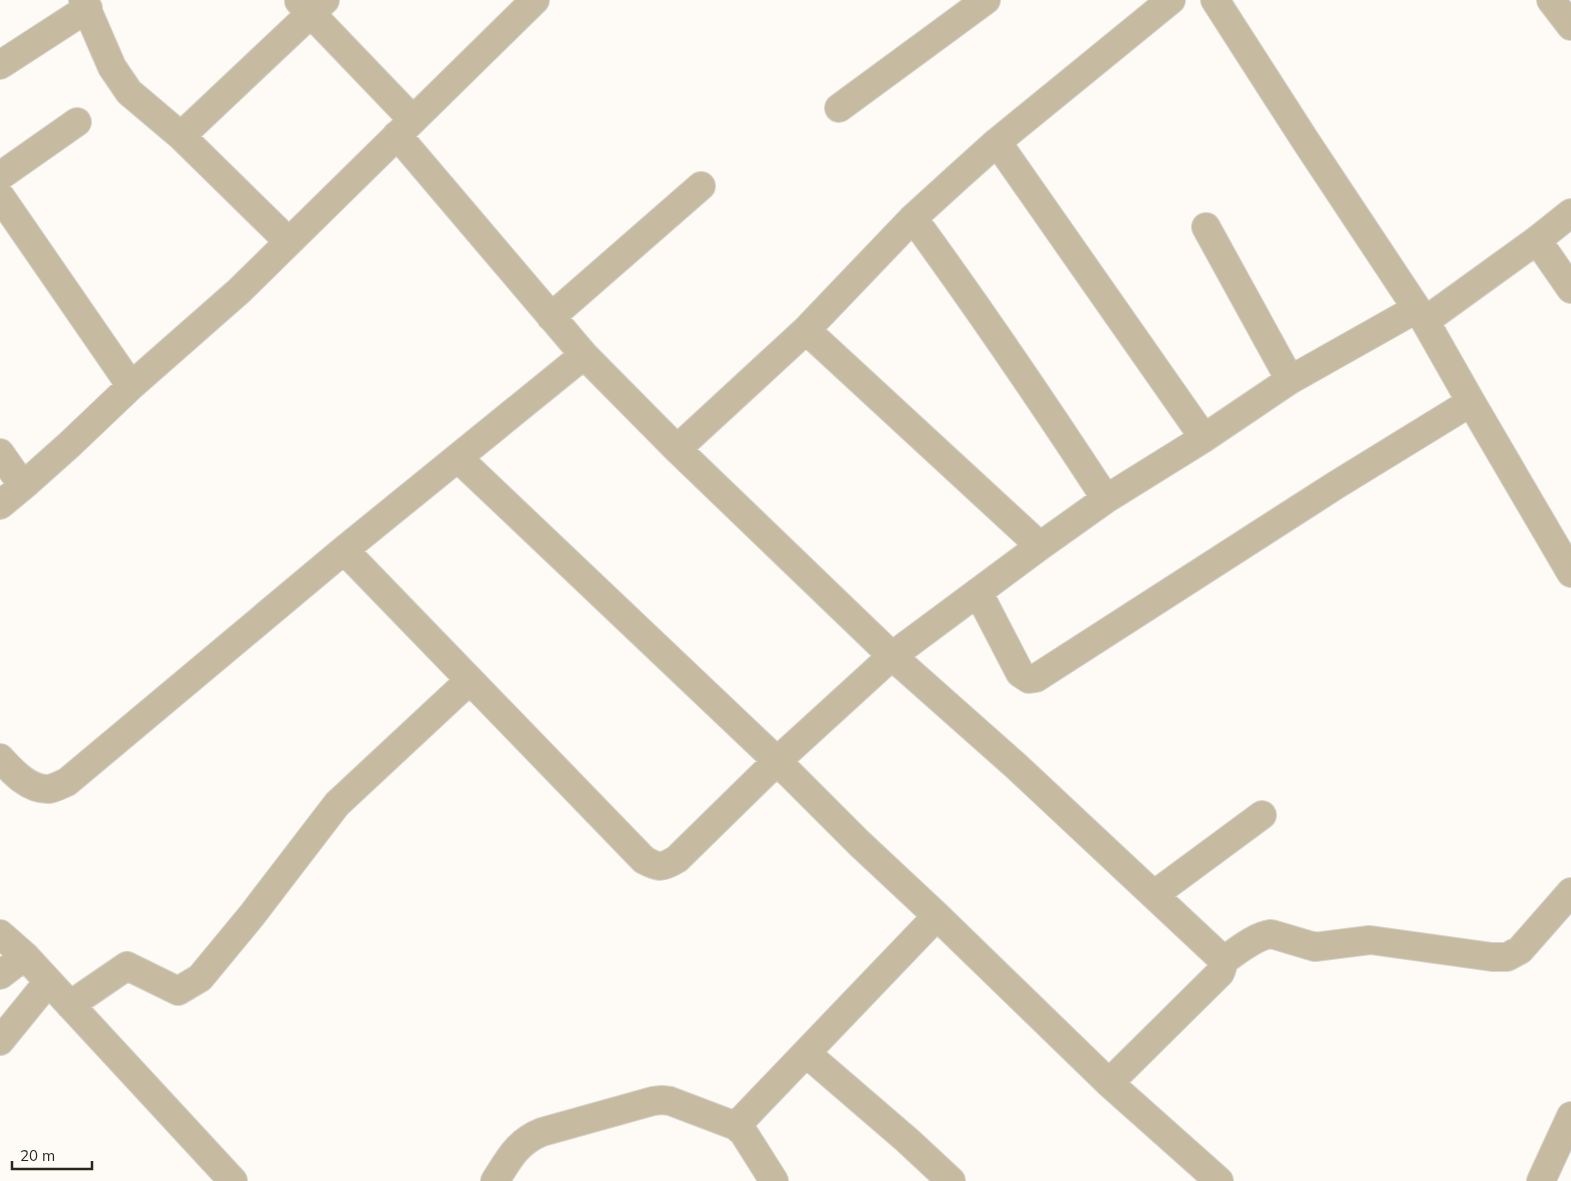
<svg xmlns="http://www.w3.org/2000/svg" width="1571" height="1181" font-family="Mulish,sans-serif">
	<rect width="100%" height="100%" fill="#fefbf6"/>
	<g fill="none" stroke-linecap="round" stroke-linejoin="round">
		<defs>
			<path id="minor" d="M83 0 112 67 129 92 181 136 289 242
				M1215 0 1305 140 1425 321 1471 402 1571 573
				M1551 0 1571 26
				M299 1 413 120
				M0 65 88 8
				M839 108 986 0
				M397 135 584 355 677 449 892 656 1016 766 1220 957C1224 963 1223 967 1220 973L1109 1083
				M181 136 325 0
				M997 142 1204 438
				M0 176 77 122
				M0 196 131 386
				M913 218C980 310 1044 404 1106 499
				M1206 227 1290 380
				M1537 240 1571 289
				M551 317 701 186
				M1425 321 1537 240 1571 213
				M806 330 1040 546
				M677 449 806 330 913 218 958 177 997 142 1171 0
				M0 453 23 486
				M458 458 777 761 859 843 937 916 1109 1083 1219 1181
				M0 505 23 486 69 445 131 386 239 291 535 0
				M344 550 644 860C659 868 662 868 677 859L777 761 892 656 1040 546 1106 499 1204 438 1290 380 1416 309
				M978 592 1020 673 1029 679 1036 678 1336 485 1471 402
				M0 758C13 772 29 790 49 789 55 788 62 784 67 782L344 550 584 355
				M1155 894 1262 815
				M0 934 25 956 233 1181
				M1223 961C1236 952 1255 936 1271 934L1315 947 1370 940 1492 957H1507L1520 950 1571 892
				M0 975 25 956
				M70 1005 127 966 178 991 200 978 252 915 337 804 470 680
				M0 1041 48 982
				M806 1053 907 1140 951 1181
				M736 1126 937 916
				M495 1181C509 1159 517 1142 542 1132L653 1101 662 1100 670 1101 736 1126 743 1132 774 1181
				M1541 1181 1571 1116"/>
		</defs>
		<use href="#minor" stroke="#d8d5cf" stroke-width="30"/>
		<use href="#minor" stroke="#c6bba0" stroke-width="28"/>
	</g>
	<path d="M12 1161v8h80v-8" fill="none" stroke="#2b261c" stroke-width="2.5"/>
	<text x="20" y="1161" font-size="15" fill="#2b261c" stroke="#fefbf6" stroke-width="4" paint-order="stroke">20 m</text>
</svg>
